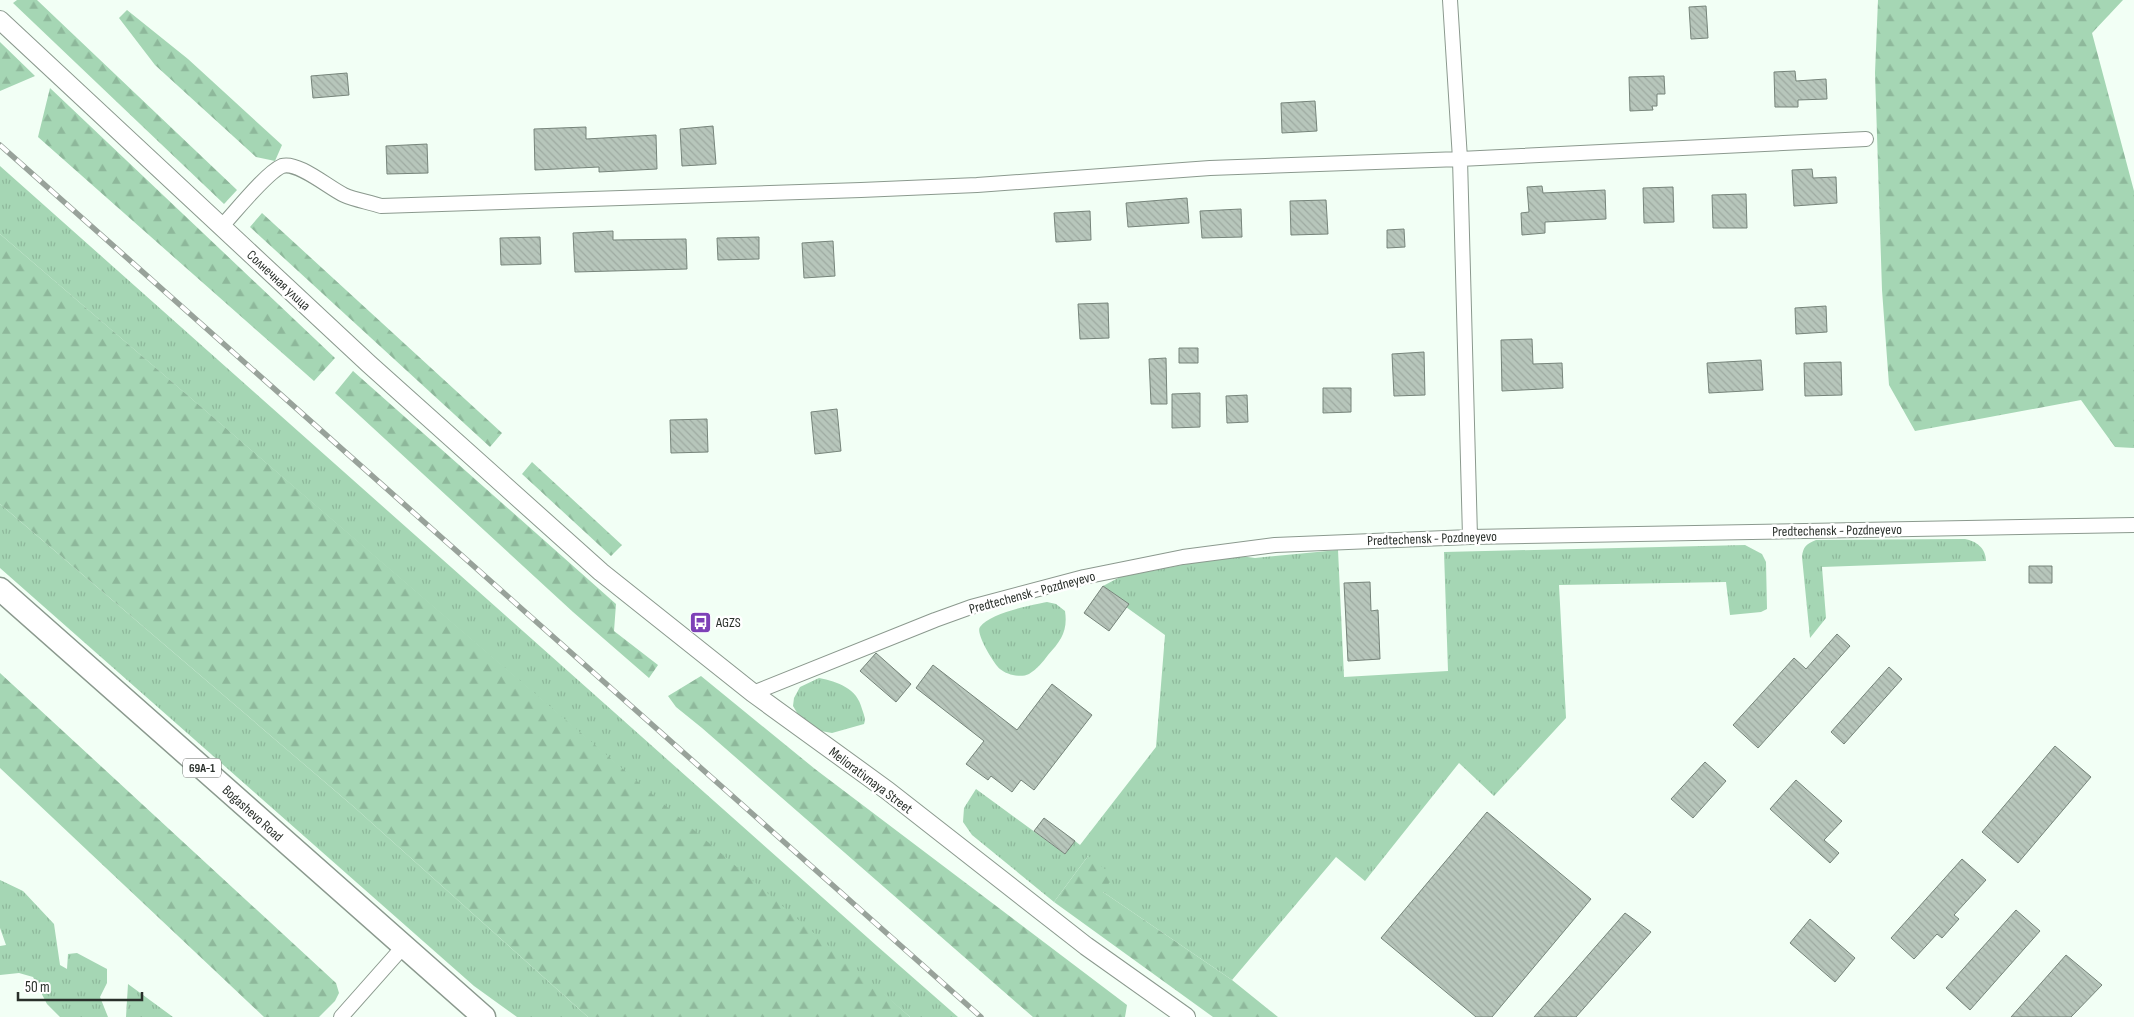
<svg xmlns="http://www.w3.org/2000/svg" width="2134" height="1017" font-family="'Sofia Sans Condensed',sans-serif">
	<defs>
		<pattern id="grass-tufts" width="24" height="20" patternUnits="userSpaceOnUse" patternTransform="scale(1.25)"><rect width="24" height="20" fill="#a5d6b4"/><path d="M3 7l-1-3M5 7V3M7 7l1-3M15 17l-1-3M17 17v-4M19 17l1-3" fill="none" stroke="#8eb89b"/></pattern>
		<pattern id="forest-firs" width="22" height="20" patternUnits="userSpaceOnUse" patternTransform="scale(1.25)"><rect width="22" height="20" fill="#a5d6b4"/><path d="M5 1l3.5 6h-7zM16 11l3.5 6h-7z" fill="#8eb89b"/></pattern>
		<pattern id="building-back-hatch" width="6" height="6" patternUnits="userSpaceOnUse" patternTransform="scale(1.25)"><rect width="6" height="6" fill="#b7c6bb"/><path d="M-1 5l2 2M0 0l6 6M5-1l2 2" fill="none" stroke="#9eaaa1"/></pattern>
	</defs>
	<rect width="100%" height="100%" fill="#f2fff5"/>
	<path fill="url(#grass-tufts)" d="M0 166 877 946 958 1017H910L0 234Z
		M0 504 354 807 588 1017H517L474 986 0 568Z
		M1965 539C1976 541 1986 548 1986 561L1822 567 1826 618 1810 638 1802 557C1803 547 1806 544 1816 540Z
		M1745 545 1762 554 1766 562 1767 609 1761 612 1730 615 1726 582 1559 585 1566 718 1494 796 1459 763 1365 881 1336 857 1232 980 1103 892 1088 856 1054 902 972 835 963 822 964 808 976 789 1065 854 1075 841 1080 845 1156 747 1165 635 1126 607 1128 604 1103 586 1120 577 1233 555 1255 558 1338 550 1344 677 1448 671 1444 552Z
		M1047 602 1056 604 1065 611C1068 631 1061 641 1048 655 1043 662 1037 669 1029 674 1021 678 1007 675 1000 669 994 664 975 633 980 627 990 613 1031 605 1047 602Z
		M819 678C838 682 857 688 862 709 864 715 866 719 864 724L832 733 821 731 799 716 793 706 794 698 800 687Z
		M0 880 23 891 54 924 60 965 67 969 68 954 77 953 107 969V983L100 997 108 1017H60L47 1004 33 977 19 973 0 975V946L6 945 0 928Z
		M128 984 173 1017H126Z"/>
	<path fill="url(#forest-firs)" d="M17 0H37L237 190 224 204 13 3Z
		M1878 0H2123L2092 33 2134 191V448L2115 447 2081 400 1915 431 1889 385 1882 290 1875 73Z
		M127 10 188 59 282 145 275 161 256 157 155 65 119 18Z
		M0 42 35 76 0 91Z
		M50 88 335 358 314 381 38 137Z
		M262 213 502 433 490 447 250 227Z
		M0 234 872 983 910 1017H588L354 807 0 504Z
		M353 371 616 604 614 631 658 665 649 678 573 612 335 393Z
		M532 462 622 545 611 556 522 474Z
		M0 673 336 983 339 993 335 1001 319 1017H264L0 768Z
		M701 676 815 769 1127 1005 1125 1017H1033L702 728 676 707 668 696Z
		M1088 856 1114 876 1103 892 1232 980 1278 1017H1213L1054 902Z"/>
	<path fill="url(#building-back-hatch)" stroke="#76847a" d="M1706 6 1708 38 1691 39 1689 7Z
		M1795 71 1796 81 1826 79 1827 99 1798 100V107H1775L1774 72Z
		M347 73 349 95 313 98 311 76Z
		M1664 76 1665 94H1657V106H1652L1653 110 1630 111 1629 77Z
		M1315 101 1317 131 1282 133 1281 103Z
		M713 126 716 164 682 166 680 129Z
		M586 127V139L656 135 657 169 599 172V167L535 170 534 129Z
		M427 144 428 173 387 174 386 146Z
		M1812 169 1813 178 1836 177 1837 203 1794 206 1792 170Z
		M1542 186 1543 193 1605 190 1606 219 1545 222V233L1522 235 1521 213 1529 212 1527 187Z
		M1673 187 1674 222 1644 223 1643 188Z
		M1746 194 1747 228H1713L1712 195Z
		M1187 198 1189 223 1128 227 1126 203Z
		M1326 200 1328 234 1291 235 1290 201Z
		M1241 209 1242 237 1202 238 1200 211Z
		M1090 211 1091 240 1056 242 1054 213Z
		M1404 229 1405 247 1387 248V230Z
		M613 231V240L686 239 687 269 575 272 573 233Z
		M540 237 541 264 501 265 500 238Z
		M759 237V259L718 260 717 238Z
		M833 241 835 276 804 278 802 243Z
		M1108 303 1109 338 1080 339 1078 304Z
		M1826 306 1827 332 1796 334 1795 308Z
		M1532 339 1533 364 1562 363 1563 388 1502 391 1501 340Z
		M1179 348H1198V363H1179Z
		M1424 352 1425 395 1394 396 1392 354Z
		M1166 358 1167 404H1151L1149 359Z
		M1761 360 1763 390 1709 393 1707 363Z
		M1841 362 1842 395 1805 396 1804 363Z
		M1323 388H1351V412L1323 413Z
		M1200 393V427L1172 428V394Z
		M1247 395 1248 422 1227 423 1226 396Z
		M837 409 841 451 815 454 811 412Z
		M707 419 708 452 671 453 670 420Z
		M2029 566H2052V583H2029Z
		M1370 582 1371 611 1378 610 1380 659 1348 661 1344 583Z
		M1103 586 1129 604 1109 631 1084 613Z
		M1837 634 1850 646 1758 748 1733 725 1794 658 1806 669Z
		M876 653 911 684 896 702 860 671Z
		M933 665 1017 730 1052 684 1092 715 1034 790 1021 780 1012 792 991 776 988 780 966 764 984 741 916 688Z
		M1889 667 1902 679 1844 744 1831 732Z
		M2055 746 2091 777 2018 863 1982 832Z
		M1705 762 1726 781 1693 818 1671 799Z
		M1796 780 1842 821 1824 840 1839 853 1830 863 1770 809Z
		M1487 812 1591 899 1492 1017H1476L1381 938Z
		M1044 818 1075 841 1065 854 1034 831Z
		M1962 859 1986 880 1954 915 1959 919 1942 938 1937 934 1914 959 1891 938Z
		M2016 910 2040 931 1970 1010 1946 988Z
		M1625 913 1651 932 1576 1017H1534Z
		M1810 919 1855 958 1835 982 1790 943Z
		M2066 955 2102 985 2071 1017H2011Z"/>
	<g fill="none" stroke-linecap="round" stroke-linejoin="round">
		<defs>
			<path id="minor" d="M1450 0 1460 159 1470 537
				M222 226C236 211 266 173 282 166 298 161 329 188 344 195 355 200 369 202 381 206L861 190 977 185 1210 168 1460 159 1866 139
				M753 693 935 620 971 607 1084 577 1183 557 1275 545 1470 537 2134 525
				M341 1017 403 947"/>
			<path id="tertiary" d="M0 20 369 364 601 572 753 693 888 791 1086 946 1186 1017"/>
			<path id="primary" d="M0 589 484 1017"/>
		</defs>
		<use href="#minor" stroke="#8b998e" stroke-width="16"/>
		<use href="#tertiary" stroke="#8b998e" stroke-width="20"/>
		<use href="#primary" stroke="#8b998e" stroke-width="25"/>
		<use href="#minor" stroke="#fff" stroke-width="14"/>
		<use href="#tertiary" stroke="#fff" stroke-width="18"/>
		<use href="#primary" stroke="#fff" stroke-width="22"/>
		<defs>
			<path id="rail" d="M0 145 981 1017"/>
		</defs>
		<use href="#rail" stroke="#98a29a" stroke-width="5.5"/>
		<use href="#rail" stroke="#fff" stroke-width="4" stroke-dasharray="11" stroke-linecap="butt"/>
	</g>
	<defs>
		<symbol id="bus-square" viewBox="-11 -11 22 22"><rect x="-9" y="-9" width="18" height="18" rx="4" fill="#7d41b7" stroke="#fff"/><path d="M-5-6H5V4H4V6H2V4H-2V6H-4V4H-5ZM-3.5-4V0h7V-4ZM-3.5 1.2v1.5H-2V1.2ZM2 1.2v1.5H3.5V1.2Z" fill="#fff"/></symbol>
	</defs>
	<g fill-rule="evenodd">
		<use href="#bus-square" x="688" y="610" width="25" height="25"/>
	</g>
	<g text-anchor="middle" stroke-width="5" stroke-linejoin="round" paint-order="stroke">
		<rect fill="#fff" stroke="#6a6e6b" stroke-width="1" x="183" y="758.5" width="38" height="19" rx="4"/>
		<g font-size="12" font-weight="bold" fill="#2a302b">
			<text x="202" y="772">69А-1</text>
		</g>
		<g font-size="14" fill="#2a302b" stroke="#fff">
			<text transform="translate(279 280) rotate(43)" y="5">Солнечная улица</text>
			<text transform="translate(1837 530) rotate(-1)" y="5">Predtechensk - Pozdneyevo</text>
			<text transform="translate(1432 538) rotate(-2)" y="5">Predtechensk - Pozdneyevo</text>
			<text transform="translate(1032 592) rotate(-15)" y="5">Predtechensk - Pozdneyevo</text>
			<text transform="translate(871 780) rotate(37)" y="5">Meliorativnaya Street</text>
			<text transform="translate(253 813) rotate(42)" y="5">Bogashevo Road</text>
		</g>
		<g font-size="14" fill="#2a302b" stroke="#fff" text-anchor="start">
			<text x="716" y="627">AGZS</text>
		</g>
	</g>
	<path d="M18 992v8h124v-8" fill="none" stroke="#2a302b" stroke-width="2.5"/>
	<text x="25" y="992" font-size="15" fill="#2a302b" stroke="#ffffff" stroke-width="4" paint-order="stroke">50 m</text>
</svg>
